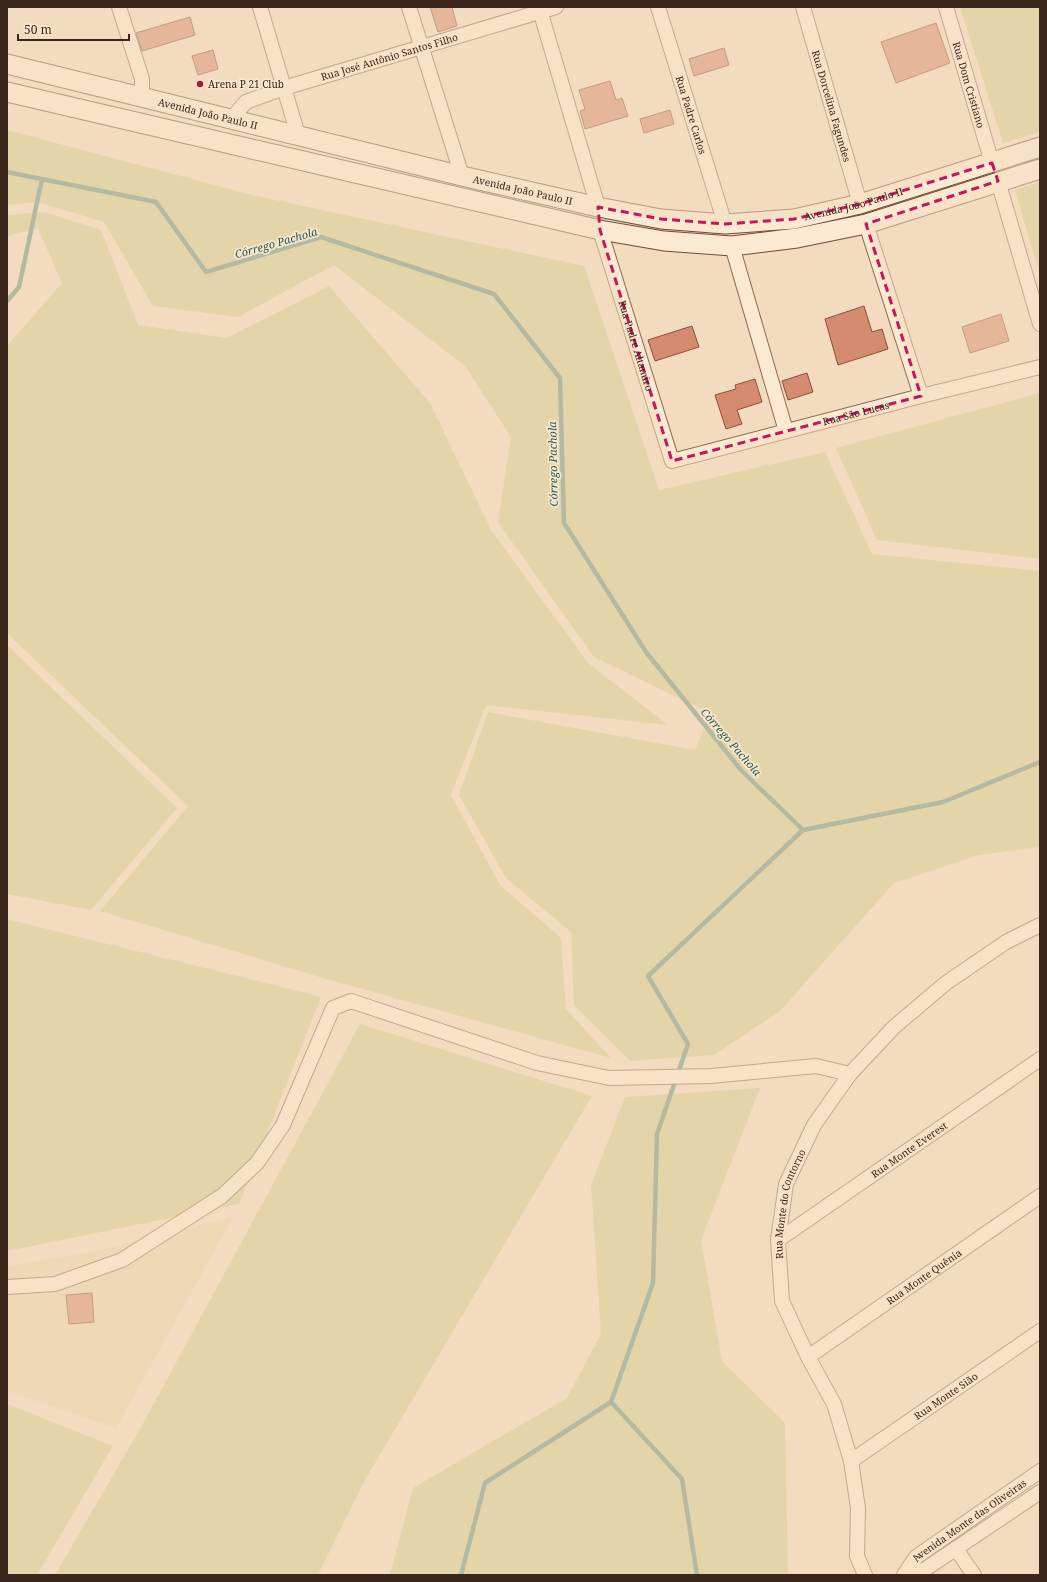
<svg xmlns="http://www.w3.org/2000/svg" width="1047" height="1582" font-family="'Noto Serif',serif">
	<rect width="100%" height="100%" fill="#f2dbbe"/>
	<path fill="#e8d5ab" d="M233 1217 116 1428 7 1391V1266L98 1251Z"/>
	<path fill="#d1cf91" d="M960 7H1040V132L1003 143Z
		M7 130 252 195 584 266 659 490 825 452 872 554 1040 571V847L978 855 894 883 780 1011 714 1055 630 1061 574 1005 571 932 506 878 459 795 488 712 695 750 710 713 594 657 498 522 511 437 465 366 334 265 238 317 153 306 104 222 37 202 7 205Z
		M1040 182V275L1015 190Z
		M44 212 101 230 138 325 227 338 329 286 430 403 491 530 588 663 668 725 486 705 451 795 500 885 561 938 566 1009 611 1058 323 978 100 911 188 806 7 633V346L62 283 38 228 7 236V215Z
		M1040 393V559L877 540 836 448Z
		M7 645 177 808 91 910 7 894Z
		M7 919 321 997 239 1204 7 1251Z
		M360 1024 592 1096 365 1480 318 1575H55L140 1429Z
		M760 1088 701 1240 722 1361 785 1423 788 1575H390L413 1488 567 1398 601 1334 591 1185 625 1097Z
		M7 1404 113 1446 37 1575H7Z"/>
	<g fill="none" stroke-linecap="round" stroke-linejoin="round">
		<path stroke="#689281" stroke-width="4.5" d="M7 172 156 202 206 272 321 237 494 294 560 378 564 523 646 652 741 770 803 830
			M7 301 19 287 42 179
			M803 830 943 802 1040 762
			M611 1402 682 1479 697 1575
			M461 1575 485 1483 611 1402 653 1283 657 1134 688 1044 648 976 803 830"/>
	</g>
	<path fill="#d48b70" stroke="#8e4e38" d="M430 7H452L457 26 438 32Z
		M190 17 195 35 142 51 136 33Z
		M936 23 950 63 896 83 881 42Z
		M724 48 729 65 694 76 689 59Z
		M213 50 218 69 198 75 192 56Z
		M610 81 616 100 622 98 628 116 585 129 580 111 585 109 579 90Z
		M670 110 674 124 644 133 640 119Z
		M864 306 872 332 882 329 888 349 838 365 825 319Z
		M1001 314 1009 341 970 353 962 327Z
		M692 326 699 347 655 361 648 340Z
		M807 373 813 392 788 400 782 381Z
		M755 379 762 402 737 410 742 424 726 429 715 395 736 389 735 385Z
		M92 1293 94 1322 69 1324 66 1295Z"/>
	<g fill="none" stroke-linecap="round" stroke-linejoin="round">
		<defs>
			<g id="street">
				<path d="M119 7 142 79V98"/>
				<path d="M260 7 298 135"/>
				<path d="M409 7 462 176"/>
				<path d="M539 7 598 207"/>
				<path id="s1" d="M658 7 725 224"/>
				<path id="s2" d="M803 7 860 204"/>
				<path id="s3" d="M946 7 992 163"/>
				<path id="s4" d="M231 119 246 102 284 88 556 7"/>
				<path d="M998 181 1040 324"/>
				<path d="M866 224 921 396"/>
				<path id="s5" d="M600 230 672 461 921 396 1040 367"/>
				<path d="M732 246 786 431"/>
				<path id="s6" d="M778 1240 1040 1059"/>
				<path d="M7 1287 55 1284 122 1260 222 1196 257 1163 283 1125 333 1008 351 1001 537 1063 609 1078 711 1076 816 1066 850 1074"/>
				<path id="s7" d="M808 1357 1040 1196"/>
				<path id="s8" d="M851 1461 1040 1331"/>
				<path d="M956 1549 974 1575"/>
				<path id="s9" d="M865 1575 857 1556 858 1508 851 1461 834 1404 808 1357 782 1301 778 1240 786 1184 814 1125 850 1074 894 1027 946 983 1006 942 1040 925"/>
				<path id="s10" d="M904 1575 916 1557 1040 1471"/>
				<path d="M909 1575 924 1570 1040 1492"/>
			</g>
			<g id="secondary">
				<path id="s11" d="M7 64 462 176 598 207 661 219 725 224 794 219 860 204 1040 147"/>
				<path d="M7 92 600 230 664 241 732 246 797 238 866 224 1040 169"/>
			</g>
		</defs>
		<use href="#street" stroke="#8c6a55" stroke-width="16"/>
		<use href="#secondary" stroke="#6e4b38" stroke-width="21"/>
		<use href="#street" stroke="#fce9d2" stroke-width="14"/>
		<use href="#secondary" stroke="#fce9d2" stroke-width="19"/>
	</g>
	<path d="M0 0H1047V1582H0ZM992 163 998 181 866 224 921 396 672 461 600 230 598 207 661 219 725 224 794 219 860 204Z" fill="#f2dbbe" fill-opacity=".55" fill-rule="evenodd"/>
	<path fill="none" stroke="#c2185b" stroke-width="3" stroke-dasharray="8 5" stroke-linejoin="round" d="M992 163 998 181 866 224 921 396 672 461 600 230 598 207 661 219 725 224 794 219 860 204Z"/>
	<circle fill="#a11f33" stroke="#f9e6cf" stroke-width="1.5" cx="200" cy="84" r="4"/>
	<g text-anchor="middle" stroke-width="3.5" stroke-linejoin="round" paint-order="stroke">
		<g font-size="10" fill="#3a261b" stroke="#f9e6cf">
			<text dy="4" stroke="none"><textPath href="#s4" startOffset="173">Rua José Antônio Santos Filho</textPath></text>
			<text dy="4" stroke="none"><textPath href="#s3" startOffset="81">Rua Dom Cristiano</textPath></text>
			<text dy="4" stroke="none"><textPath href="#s2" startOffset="103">Rua Dorcelina Fagundes</textPath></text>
			<text dy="4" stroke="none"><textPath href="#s11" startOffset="207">Avenida João Paulo II</textPath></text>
			<text dy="4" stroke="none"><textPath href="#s1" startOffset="113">Rua Padre Carlos</textPath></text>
			<text dy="4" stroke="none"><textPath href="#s11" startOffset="531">Avenida João Paulo II</textPath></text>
			<text dy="4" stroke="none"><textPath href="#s11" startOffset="867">Avenida João Paulo II</textPath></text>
			<text dy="4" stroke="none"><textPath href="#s5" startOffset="121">Rua Padre Altamiro</textPath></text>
			<text dy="4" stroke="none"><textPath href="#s5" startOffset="432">Rua São Lucas</textPath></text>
			<text dy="4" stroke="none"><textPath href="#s6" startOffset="159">Rua Monte Everest</textPath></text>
			<text dy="4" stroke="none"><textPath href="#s9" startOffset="390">Rua Monte do Contorno</textPath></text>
			<text dy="4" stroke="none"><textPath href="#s7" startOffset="141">Rua Monte Quênia</textPath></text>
			<text dy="4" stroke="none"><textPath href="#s8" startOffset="115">Rua Monte Sião</textPath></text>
			<text dy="4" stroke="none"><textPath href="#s10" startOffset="86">Avenida Monte das Oliveiras</textPath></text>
		</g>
		<g font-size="10" fill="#3a261b" stroke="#f9e6cf" text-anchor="start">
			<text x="208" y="88">Arena P 21 Club</text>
		</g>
		<g font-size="11" font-style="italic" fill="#295c51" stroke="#f9e6cf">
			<text transform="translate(276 243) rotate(-16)" y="4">Córrego Pachola</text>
			<text transform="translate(553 464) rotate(-91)" y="4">Córrego Pachola</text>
			<text transform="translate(731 742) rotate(49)" y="4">Córrego Pachola</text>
		</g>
	</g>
	<rect width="1047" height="1582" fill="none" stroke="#3a261b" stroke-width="16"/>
	<path d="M18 34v6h111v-6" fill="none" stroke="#3a261b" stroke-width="2"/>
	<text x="24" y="34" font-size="12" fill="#3a261b" stroke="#f9e6cf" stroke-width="3" paint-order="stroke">50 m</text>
</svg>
